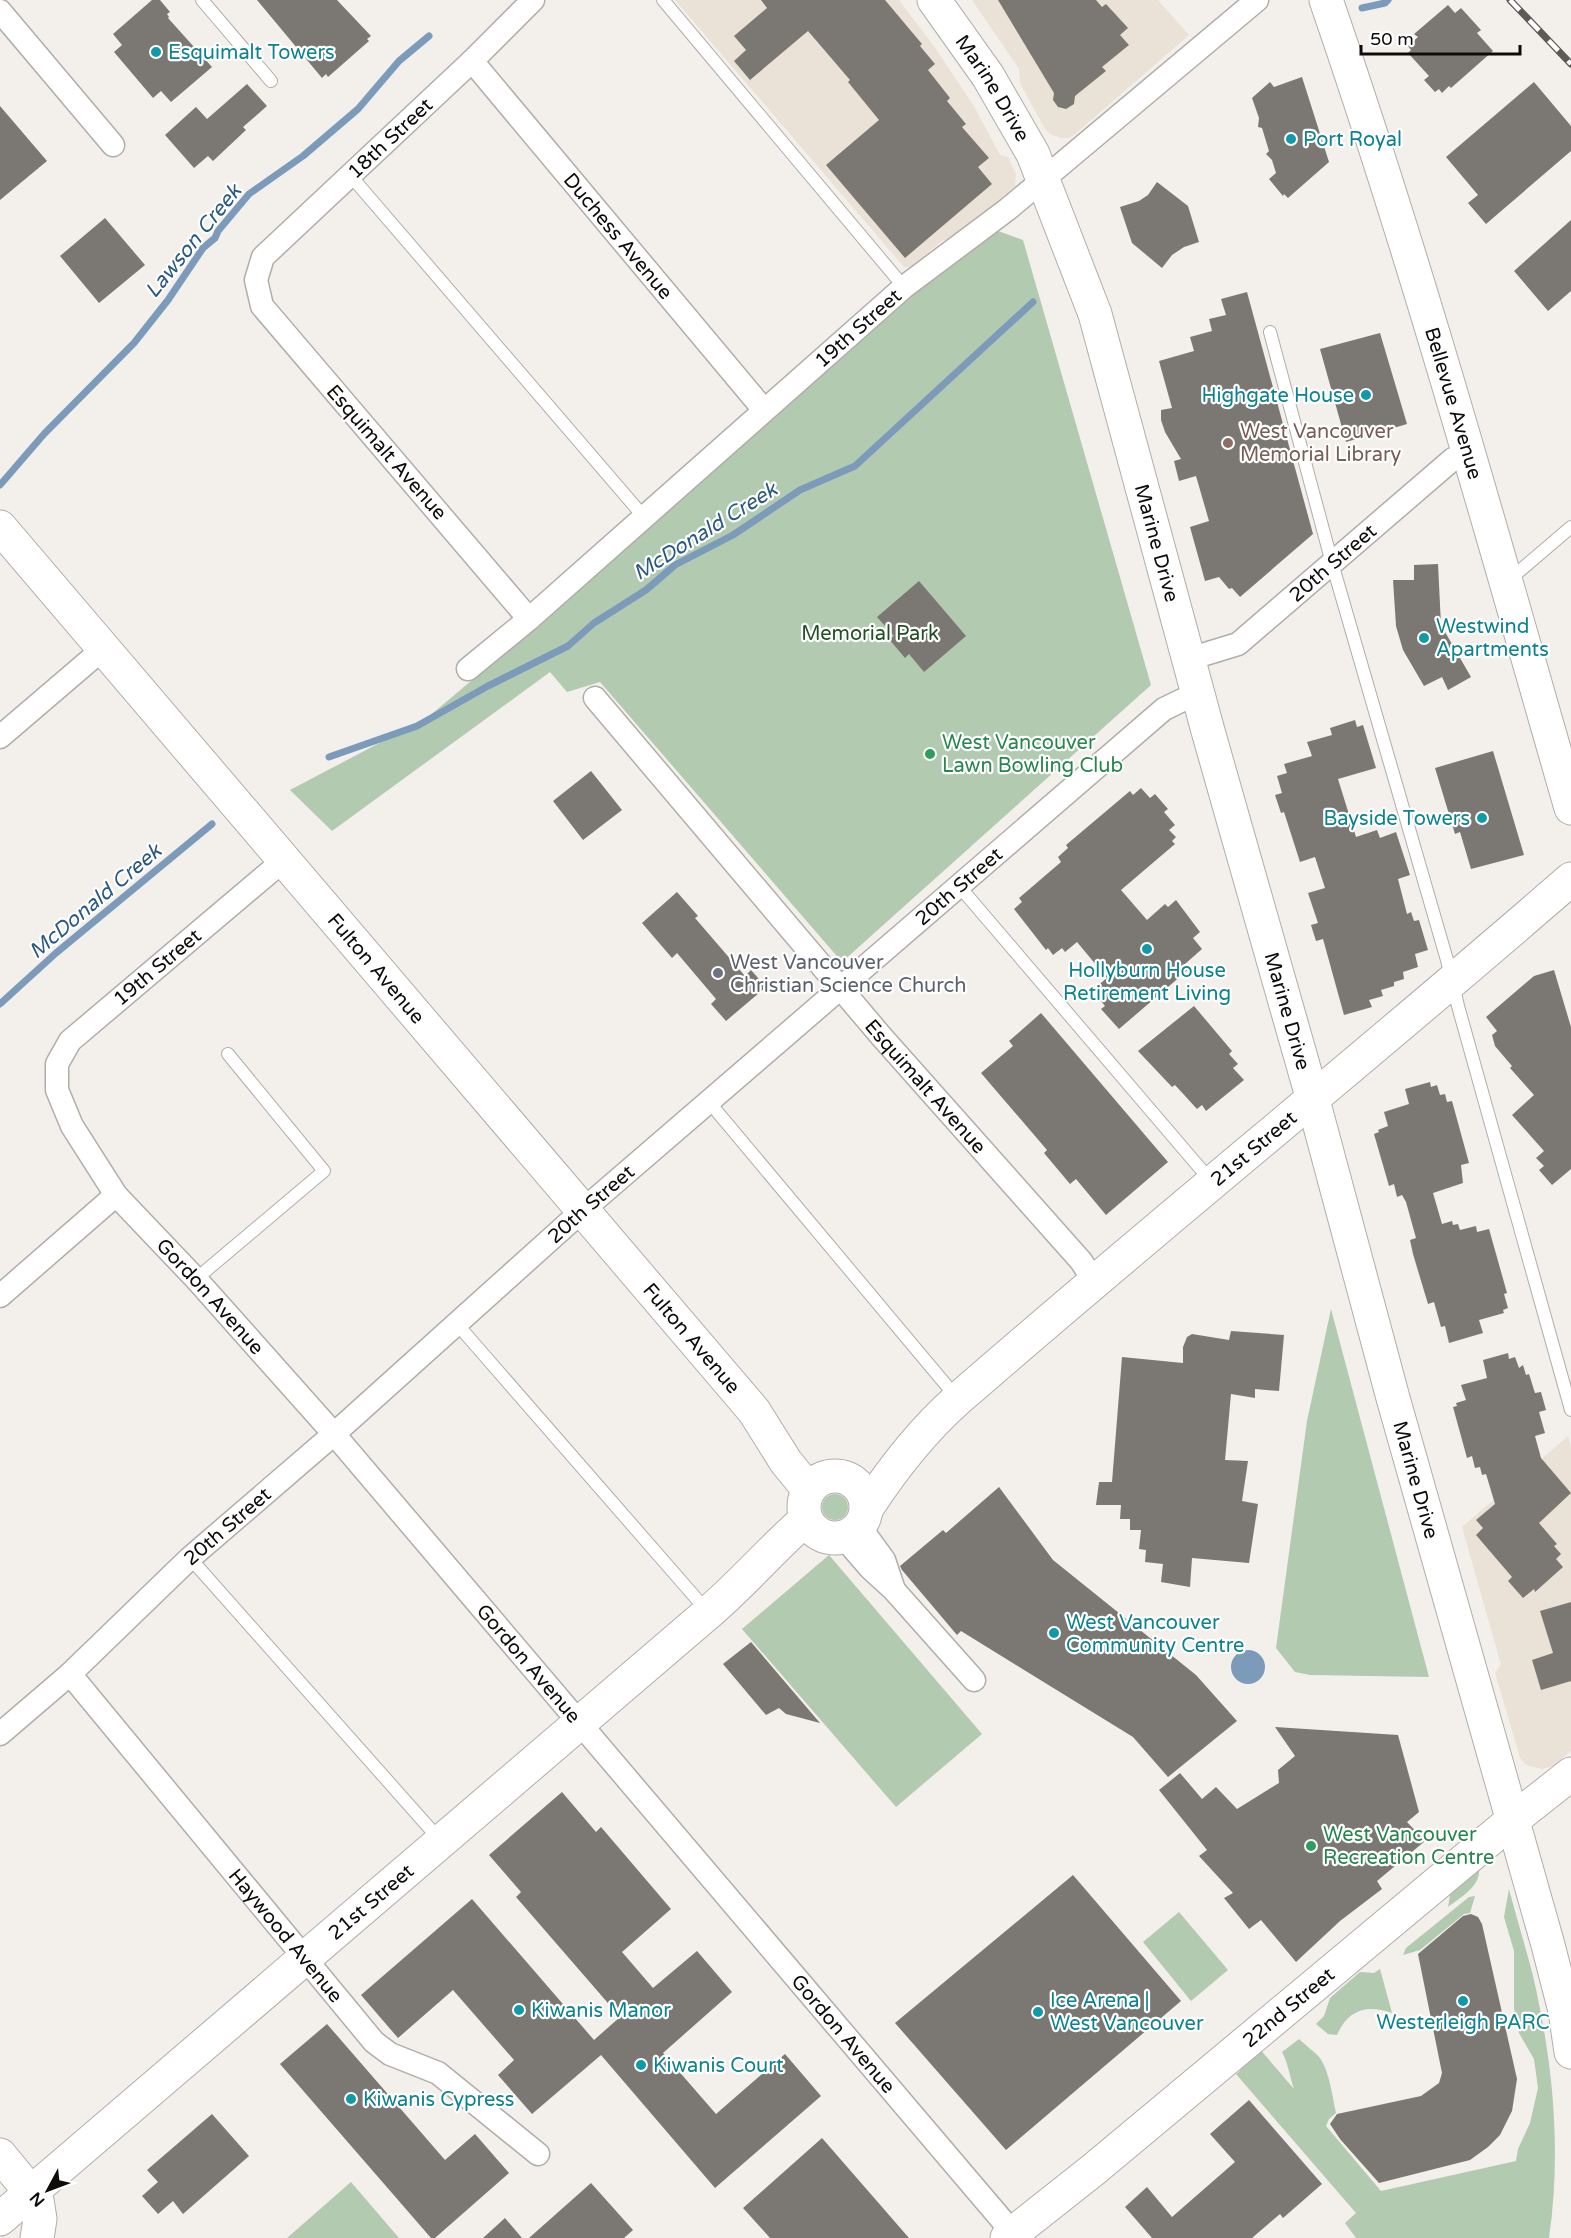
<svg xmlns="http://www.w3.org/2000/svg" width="1571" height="2238" font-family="'Varela Round',sans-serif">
	<rect width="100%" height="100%" fill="#f3efea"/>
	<path fill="#eae2d7" d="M675 0H899L936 49 974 106 1000 155 1008 157 1016 174 1015 186 957 238 943 240 911 267H904Z
		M972 0H1158L1189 35 1074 135 1068 138H1061L1050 134 1045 129 1020 83 1019 69Z
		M1568 1436 1571 1447V1751L1553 1766 1542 1769 1526 1765 1520 1758 1495 1673 1501 1665 1462 1527Z"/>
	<path fill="#b1cab0" d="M987 227 1023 240 1151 685 842 962 600 682 567 692 550 672 332 831 290 790 427 718 545 619Z
		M1331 1309 1429 1677 1310 1675 1295 1672 1276 1648 1307 1421Z
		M822 1507a13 13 0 1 1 26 0a13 13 0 1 1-26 0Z
		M829 1555 982 1734 896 1807 742 1629Z
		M1479 1869C1481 1886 1460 1898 1448 1907L1451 1889Z
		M1509 1889C1519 1928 1533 1969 1540 2009 1555 2084 1560 2162 1549 2238H1356L1345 2223 1356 2213 1236 2074 1240 2071 1241 2063 1259 2048 1294 2089C1290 2077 1288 2063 1282 2052L1299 2039C1305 2045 1316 2053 1320 2058 1330 2073 1332 2096 1336 2113L1329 2119 1326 2126 1381 2191 1516 2161 1518 2149 1530 2123 1538 2088 1534 2059 1519 2033 1514 2008V1951L1504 1917Z
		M1475 1896 1470 1913 1464 1914 1420 1950 1403 1955 1406 1948 1469 1897Z
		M1179 1912 1228 1970 1191 2001 1143 1942Z
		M1380 1969 1392 2013C1366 2004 1348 2010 1337 2035L1328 2034 1316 2024 1324 2016 1330 1998 1360 1972 1374 1973Z
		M351 2182 399 2238H287Z"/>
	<path fill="#7c9bba" d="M1231 1667a17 17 0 1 1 34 0a17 17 0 1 1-34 0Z"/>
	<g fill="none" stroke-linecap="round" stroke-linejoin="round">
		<path stroke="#7c9bba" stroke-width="7" d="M1362 8 1385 3 1388 0
			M0 485 44 434 134 343 168 300 203 248 215 238 218 231 249 194 303 156 358 109 399 61 429 36
			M329 757 417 726 488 686 568 646 594 623 646 590 675 565 733 535 800 490 855 466 1033 302
			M0 1004 56 953 212 824"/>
	</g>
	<path fill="#7b7873" d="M152 0H160L170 12 167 14 169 17 168 18 212 67 171 102 161 91 153 98 114 52 122 45 113 34Z
		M257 0H337L371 36 367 39 369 41 328 77 326 74 322 78Z
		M761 0H885L922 44 920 46 935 64 928 70 950 98 947 101 966 124 962 127 989 158 978 167 992 184 905 258 826 165 879 120 848 82 850 80 808 31 750 80 734 61 746 50 734 36 767 8Z
		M998 0H1096L1102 7 1106 4 1128 28 1120 35 1129 45 1102 67 1106 71 1075 96 1074 104 1066 109 1058 107 1053 100 1054 93Z
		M1448 5 1455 13 1461 8 1481 30 1477 33 1493 51 1451 88 1449 86 1442 93 1439 89 1435 92 1424 80 1429 76 1408 53 1411 50 1408 46 1418 37 1414 34Z
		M1302 77 1329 162 1288 198 1284 194 1283 196 1269 179 1276 173 1272 160 1266 154 1269 151 1262 128 1258 127 1259 118 1252 98 1270 82 1274 87Z
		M1534 82 1571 126V151L1486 224 1468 203 1478 195 1446 157Z
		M247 84 267 106 243 127 246 130 213 161 208 156 194 168 165 135 196 107 207 119Z
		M0 106 47 161 0 200Z
		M1157 182 1188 206 1199 242 1184 247 1172 255 1162 268 1132 243 1120 207 1139 201 1148 195Z
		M105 218 145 265 99 303 60 256Z
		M1571 220V291L1548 311 1514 271Z
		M1247 292 1313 534 1240 597 1232 588 1229 589 1219 577 1205 581 1190 527 1209 521 1196 476 1179 481 1174 461 1181 459 1165 432 1161 420V410L1172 408 1159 361 1194 351 1190 337 1212 331 1209 319 1226 315 1221 299Z
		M1380 333 1407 424 1346 442 1320 349Z
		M1438 564 1441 625 1471 677 1448 690 1442 677 1424 686 1403 650 1396 626 1393 580H1414V565Z
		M919 581 966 636 924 672 909 654 905 658 889 639 894 636 877 617Z
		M1355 720 1357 727 1363 725 1376 768 1338 779 1356 837 1377 830 1380 838 1396 832 1410 875 1398 879 1407 914 1411 912 1414 921 1419 920 1428 950 1415 954 1418 967 1403 972 1404 979 1394 982V986L1381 990 1383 996 1369 1000 1372 1007 1344 1015 1323 939 1316 941 1311 925 1318 923 1308 893 1325 888 1315 857 1300 862 1284 812 1281 813 1275 795 1282 793 1277 776 1287 773 1284 764 1312 756 1307 742 1332 735 1330 728Z
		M1493 751 1524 855 1471 869 1460 832 1455 834 1435 768Z
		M591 771 622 810 583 840 553 801Z
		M1141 788 1150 798 1155 794 1168 809 1164 812 1175 825 1169 830 1176 837 1172 841 1175 844 1121 890 1147 920 1165 904 1168 907 1176 900 1200 932 1193 938 1202 949 1185 964 1189 969 1119 1029 1101 1009 1105 1006 1096 995 1100 991 1096 987 1107 978 1077 942 1065 952 1062 948 1053 955 1048 948 1046 950 1014 909 1022 902 1019 898 1061 862 1058 857 1068 848 1066 845 1130 791 1133 795Z
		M677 892 698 916 695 918 745 976 751 970 766 987 726 1021 711 1004 716 999 677 953 672 958 642 923Z
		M1554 970 1571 1027V1169L1552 1185 1539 1170 1544 1166 1536 1158 1544 1151 1512 1115 1534 1095 1510 1068 1512 1066 1495 1046 1492 1035 1497 1031 1486 1017 1534 976Z
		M1194 1006 1232 1051 1229 1054 1238 1064 1233 1068 1244 1080 1206 1111 1202 1105 1197 1109 1175 1085 1172 1087 1138 1051Z
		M1041 1013 1168 1162 1106 1215 1076 1179 1070 1184 1044 1153 1047 1150 981 1073 1013 1046 1009 1041Z
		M1430 1082 1431 1087 1437 1085 1440 1095 1445 1094 1447 1102 1452 1101 1469 1163 1461 1165 1463 1183 1433 1193 1442 1224 1452 1221 1453 1225 1458 1224 1460 1230 1476 1226 1477 1232 1489 1229 1507 1293 1504 1294 1508 1308 1503 1310 1504 1313 1479 1320 1483 1333 1449 1343 1445 1326 1441 1327 1434 1302 1428 1304 1413 1254 1410 1240 1416 1238 1406 1202 1402 1195 1397 1197 1394 1184 1389 1186 1374 1134 1379 1132 1378 1130 1388 1126 1384 1112 1409 1104 1405 1089Z
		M1231 1331 1284 1335 1279 1391 1255 1389V1398L1231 1394 1225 1460 1248 1461 1242 1501 1258 1504 1249 1563 1192 1558 1190 1587 1161 1582 1163 1564 1145 1562 1146 1550 1139 1549 1141 1530H1130V1519H1120L1121 1505H1096L1099 1482H1112L1122 1357 1183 1363V1347L1187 1337 1192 1334 1229 1340Z
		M1508 1353 1509 1359 1515 1357 1519 1368 1523 1365 1526 1375 1529 1374 1535 1393 1541 1392 1546 1410 1539 1412 1545 1433 1535 1436 1541 1458 1571 1493 1539 1523 1557 1544 1554 1546 1561 1554 1556 1559 1563 1567 1535 1592 1534 1589 1523 1598 1508 1581 1512 1577 1476 1535 1483 1528 1476 1520 1495 1504 1486 1474 1482 1475 1480 1467 1475 1468 1472 1456 1467 1458 1453 1407 1457 1406 1456 1403 1466 1400 1461 1385 1487 1378 1483 1360Z
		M999 1487 1053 1560 1196 1675 1237 1721 1168 1777 1133 1737 961 1631 957 1635 902 1570 900 1566 943 1530 946 1533Z
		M1571 1602V1681L1541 1690 1532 1660 1553 1653 1540 1611Z
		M751 1642 820 1723 786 1714 779 1708 766 1715 723 1664Z
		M1275 1727 1398 1735 1419 1812 1407 1822 1425 1841 1377 1881 1382 1889 1340 1921 1296 1962 1261 1920 1249 1929 1224 1898 1233 1893 1199 1856 1207 1850 1159 1790 1180 1773 1202 1799 1216 1787 1237 1809 1279 1783 1278 1770 1295 1756Z
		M562 1792 596 1832 601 1827 671 1909 622 1952 653 1988 697 1951 732 1992 663 2053 716 2114 785 2054 821 2096 715 2188 601 2055 532 2114 498 2075 514 2060 453 1990 398 2038 361 1995 472 1899 594 2040 620 2017 516 1897 521 1892 489 1855Z
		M1073 1875 1181 2001 1006 2150 895 2023Z
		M1471 1914 1478 1917 1482 1924 1517 2079 1512 2111 1500 2135 1488 2147 1470 2160 1379 2183 1340 2139 1330 2124 1337 2114 1421 2096 1439 2083 1442 2073 1418 1954 1463 1916Z
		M327 2024 445 2160 475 2134 509 2173 435 2238H431L280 2064Z
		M1249 2100 1322 2184 1283 2218 1280 2214 1252 2238H1152L1125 2207 1147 2187 1172 2217 1235 2162 1210 2134Z
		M212 2114 249 2156 183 2214 173 2201 158 2214 142 2196 158 2182 147 2170Z
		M822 2138 909 2238H770L743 2208Z
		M591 2183 633 2230 624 2238H529Z
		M505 2218 522 2238H483Z"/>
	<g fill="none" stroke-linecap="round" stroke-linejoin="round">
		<defs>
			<path id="lane" d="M202 0 271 81
				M663 0 904 287
				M350 175 644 517
				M1270 332 1332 563 1447 960 1458 1006 1571 1410
				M1509 580 1571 527
				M959 886 1211 1181
				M709 1102 957 1398
				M196 1279 324 1171 228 1054
				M457 1324 708 1612
				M190 1558 440 1840"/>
			<g id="street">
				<path d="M0 11 113 145"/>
				<path id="s1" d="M472 61 764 410"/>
				<path id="s2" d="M529 619 262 306 256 280 263 257 472 61 533 0"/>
				<path id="s3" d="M1189 659 1238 644 1453 459 1468 453"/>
				<path id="s4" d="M468 669 529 619 904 287 1008 209 1257 0"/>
				<path id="s5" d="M595 698 881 1036 1081 1261 1094 1281"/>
				<path d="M0 737 104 648"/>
				<path id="s6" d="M284 860 70 1041 57 1064V1090L72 1126 116 1195 196 1279 334 1434 1013 2233"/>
				<path d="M0 1296 116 1195"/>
				<path d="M860 1527 884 1560 893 1587"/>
				<path d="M844 1538 871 1569 893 1589 974 1680"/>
				<path id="s7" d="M70 1674 374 2042 390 2054 438 2073 538 2154"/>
				<path id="s8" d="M0 1734 70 1674 190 1558 334 1434 583 1210 1164 709 1197 693"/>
			</g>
			<g id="secondary">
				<path id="s9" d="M934 0 988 76 1033 154 1095 314 1208 731 1313 1100 1393 1398 1548 1945 1565 2011 1571 2052"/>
				<path id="s10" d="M1326 0C1418 266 1493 538 1571 808"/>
				<path id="s11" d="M0 527 754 1411 786 1462 809 1490"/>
				<circle cx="835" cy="1507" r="31"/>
				<path id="s12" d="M867 1508C893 1468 922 1431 958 1399 1160 1223 1369 1055 1571 879"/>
				<path d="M0 2155 37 2200 40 2219 37 2238"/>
				<path id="s13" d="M0 2219 708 1613C743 1583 772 1549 806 1519"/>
				<path id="s14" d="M1007 2238 1093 2170 1514 1819 1571 1774"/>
			</g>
		</defs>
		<use href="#lane" stroke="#b1ada9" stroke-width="14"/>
		<use href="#street" stroke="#b1ada9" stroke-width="25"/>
		<use href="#secondary" stroke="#b1ada9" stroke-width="35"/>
		<use href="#lane" stroke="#fff" stroke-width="12"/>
		<use href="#street" stroke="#fff" stroke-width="22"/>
		<use href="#secondary" stroke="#fff" stroke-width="33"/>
		<defs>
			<path id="rail" d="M1510 0 1571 64"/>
		</defs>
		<use href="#rail" stroke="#5c5a57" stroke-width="7"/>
		<use href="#rail" stroke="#fff" stroke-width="4.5" stroke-dasharray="14" stroke-linecap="butt"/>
	</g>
	<g fill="#0f9aa8" stroke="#fff" stroke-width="2">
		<circle cx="156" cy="52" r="6"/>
		<circle cx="1291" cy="139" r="6"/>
		<circle cx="1366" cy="395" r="6"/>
		<circle cx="1424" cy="638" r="6"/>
		<circle cx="1482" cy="818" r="6"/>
		<circle cx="1147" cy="949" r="6"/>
		<circle cx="1054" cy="1633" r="6"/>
		<circle cx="1463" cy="2001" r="6"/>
		<circle cx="519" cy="2010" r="6"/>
		<circle cx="1038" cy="2012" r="6"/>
		<circle cx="641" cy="2065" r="6"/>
		<circle cx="351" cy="2099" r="6"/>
	</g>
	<circle fill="#8d6e63" stroke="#fff" stroke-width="2" cx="1228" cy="443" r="6"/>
	<g fill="#2e9e5b" stroke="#fff" stroke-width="2">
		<circle cx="930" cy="754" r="6"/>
		<circle cx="1311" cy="1846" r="6"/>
	</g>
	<circle fill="#6b7280" stroke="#fff" stroke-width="2" cx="718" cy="973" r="6"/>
	<g text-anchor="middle" stroke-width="4.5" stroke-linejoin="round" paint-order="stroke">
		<g font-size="20" fill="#0d838f" stroke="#fff" text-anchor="start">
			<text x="168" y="59">Esquimalt Towers</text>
			<text x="1303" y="146">Port Royal</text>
			<text x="1354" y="402" text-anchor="end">Highgate House</text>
			<text x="1436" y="633">Westwind<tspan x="1436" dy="23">Apartments</tspan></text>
			<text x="1470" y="825" text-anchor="end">Bayside Towers</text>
			<text x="1147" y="977" text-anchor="middle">Hollyburn House<tspan x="1147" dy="23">Retirement Living</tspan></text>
			<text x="1066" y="1629">West Vancouver<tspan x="1066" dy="23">Community Centre</tspan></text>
			<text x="1050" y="2007">Ice Arena |<tspan x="1050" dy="23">West Vancouver</tspan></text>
			<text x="531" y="2017">Kiwanis Manor</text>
			<text x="1463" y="2029" text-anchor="middle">Westerleigh PARC</text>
			<text x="653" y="2072">Kiwanis Court</text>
			<text x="363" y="2106">Kiwanis Cypress</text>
		</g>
		<g font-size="20" fill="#0e0c0b" stroke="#fff">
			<text dy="7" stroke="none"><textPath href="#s9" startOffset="106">Marine Drive</textPath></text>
			<text dy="7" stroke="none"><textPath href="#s2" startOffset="636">18th Street</textPath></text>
			<text dy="7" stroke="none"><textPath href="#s1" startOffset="228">Duchess Avenue</textPath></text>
			<text dy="7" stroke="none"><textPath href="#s4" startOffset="518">19th Street</textPath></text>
			<text dy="7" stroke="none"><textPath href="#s10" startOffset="423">Bellevue Avenue</textPath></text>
			<text transform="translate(387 452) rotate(49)" y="7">Esquimalt Avenue</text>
			<text dy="7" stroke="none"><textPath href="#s9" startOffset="592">Marine Drive</textPath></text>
			<text dy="7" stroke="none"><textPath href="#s3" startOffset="176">20th Street</textPath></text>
			<text dy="7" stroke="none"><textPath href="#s8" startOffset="1280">20th Street</textPath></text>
			<text transform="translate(157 967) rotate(-40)" y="7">19th Street</text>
			<text dy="7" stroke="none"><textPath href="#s11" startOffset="580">Fulton Avenue</textPath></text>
			<text dy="7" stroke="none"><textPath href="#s9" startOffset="1078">Marine Drive</textPath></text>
			<text dy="7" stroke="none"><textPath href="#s5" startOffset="510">Esquimalt Avenue</textPath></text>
			<text dy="7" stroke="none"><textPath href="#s12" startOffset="530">21st Street</textPath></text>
			<text dy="7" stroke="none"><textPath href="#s8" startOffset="794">20th Street</textPath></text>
			<text dy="7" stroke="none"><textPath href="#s6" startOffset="592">Gordon Avenue</textPath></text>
			<text dy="7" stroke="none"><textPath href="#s11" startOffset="1066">Fulton Avenue</textPath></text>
			<text dy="7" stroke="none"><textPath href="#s9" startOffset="1564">Marine Drive</textPath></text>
			<text dy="7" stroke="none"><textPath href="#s8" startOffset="308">20th Street</textPath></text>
			<text dy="7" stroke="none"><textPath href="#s6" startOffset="1078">Gordon Avenue</textPath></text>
			<text dy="7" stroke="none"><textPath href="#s13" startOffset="488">21st Street</textPath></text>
			<text dy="7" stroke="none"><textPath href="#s7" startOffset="339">Haywood Avenue</textPath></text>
			<text dy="7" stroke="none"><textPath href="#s14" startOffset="364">22nd Street</textPath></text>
			<text dy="7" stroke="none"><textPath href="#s6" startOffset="1564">Gordon Avenue</textPath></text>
		</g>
		<g font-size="20" fill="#785e54" stroke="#fff" text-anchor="start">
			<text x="1240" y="438">West Vancouver<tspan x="1240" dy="23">Memorial Library</tspan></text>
		</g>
		<g font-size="20" fill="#224f23" stroke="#fff">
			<text x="870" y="640">Memorial Park</text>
		</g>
		<g font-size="20" fill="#27864d" stroke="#fff" text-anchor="start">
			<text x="942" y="749">West Vancouver<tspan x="942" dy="23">Lawn Bowling Club</tspan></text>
			<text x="1323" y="1841">West Vancouver<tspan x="1323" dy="23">Recreation Centre</tspan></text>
		</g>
		<g font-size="20" fill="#5b616d" stroke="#fff" text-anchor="start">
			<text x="730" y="969">West Vancouver<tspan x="730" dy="23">Christian Science Church</tspan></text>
		</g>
		<g font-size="21" font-style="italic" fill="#285883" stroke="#fff">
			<text transform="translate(193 241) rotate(-51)" y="7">Lawson Creek</text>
			<text transform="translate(705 531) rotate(-32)" y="7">McDonald Creek</text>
			<text transform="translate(95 901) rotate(-40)" y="7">McDonald Creek</text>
		</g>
	</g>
	<g transform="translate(48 2190) rotate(229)" stroke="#ffffff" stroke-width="4.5" paint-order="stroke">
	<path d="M0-4.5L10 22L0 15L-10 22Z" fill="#0e0c0b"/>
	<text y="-9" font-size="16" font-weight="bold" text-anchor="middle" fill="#0e0c0b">N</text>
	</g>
	<path d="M1361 45v9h159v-9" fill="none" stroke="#0e0c0b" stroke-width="3"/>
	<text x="1370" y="45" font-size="18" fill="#0e0c0b" stroke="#ffffff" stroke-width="4.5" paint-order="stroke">50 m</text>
</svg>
